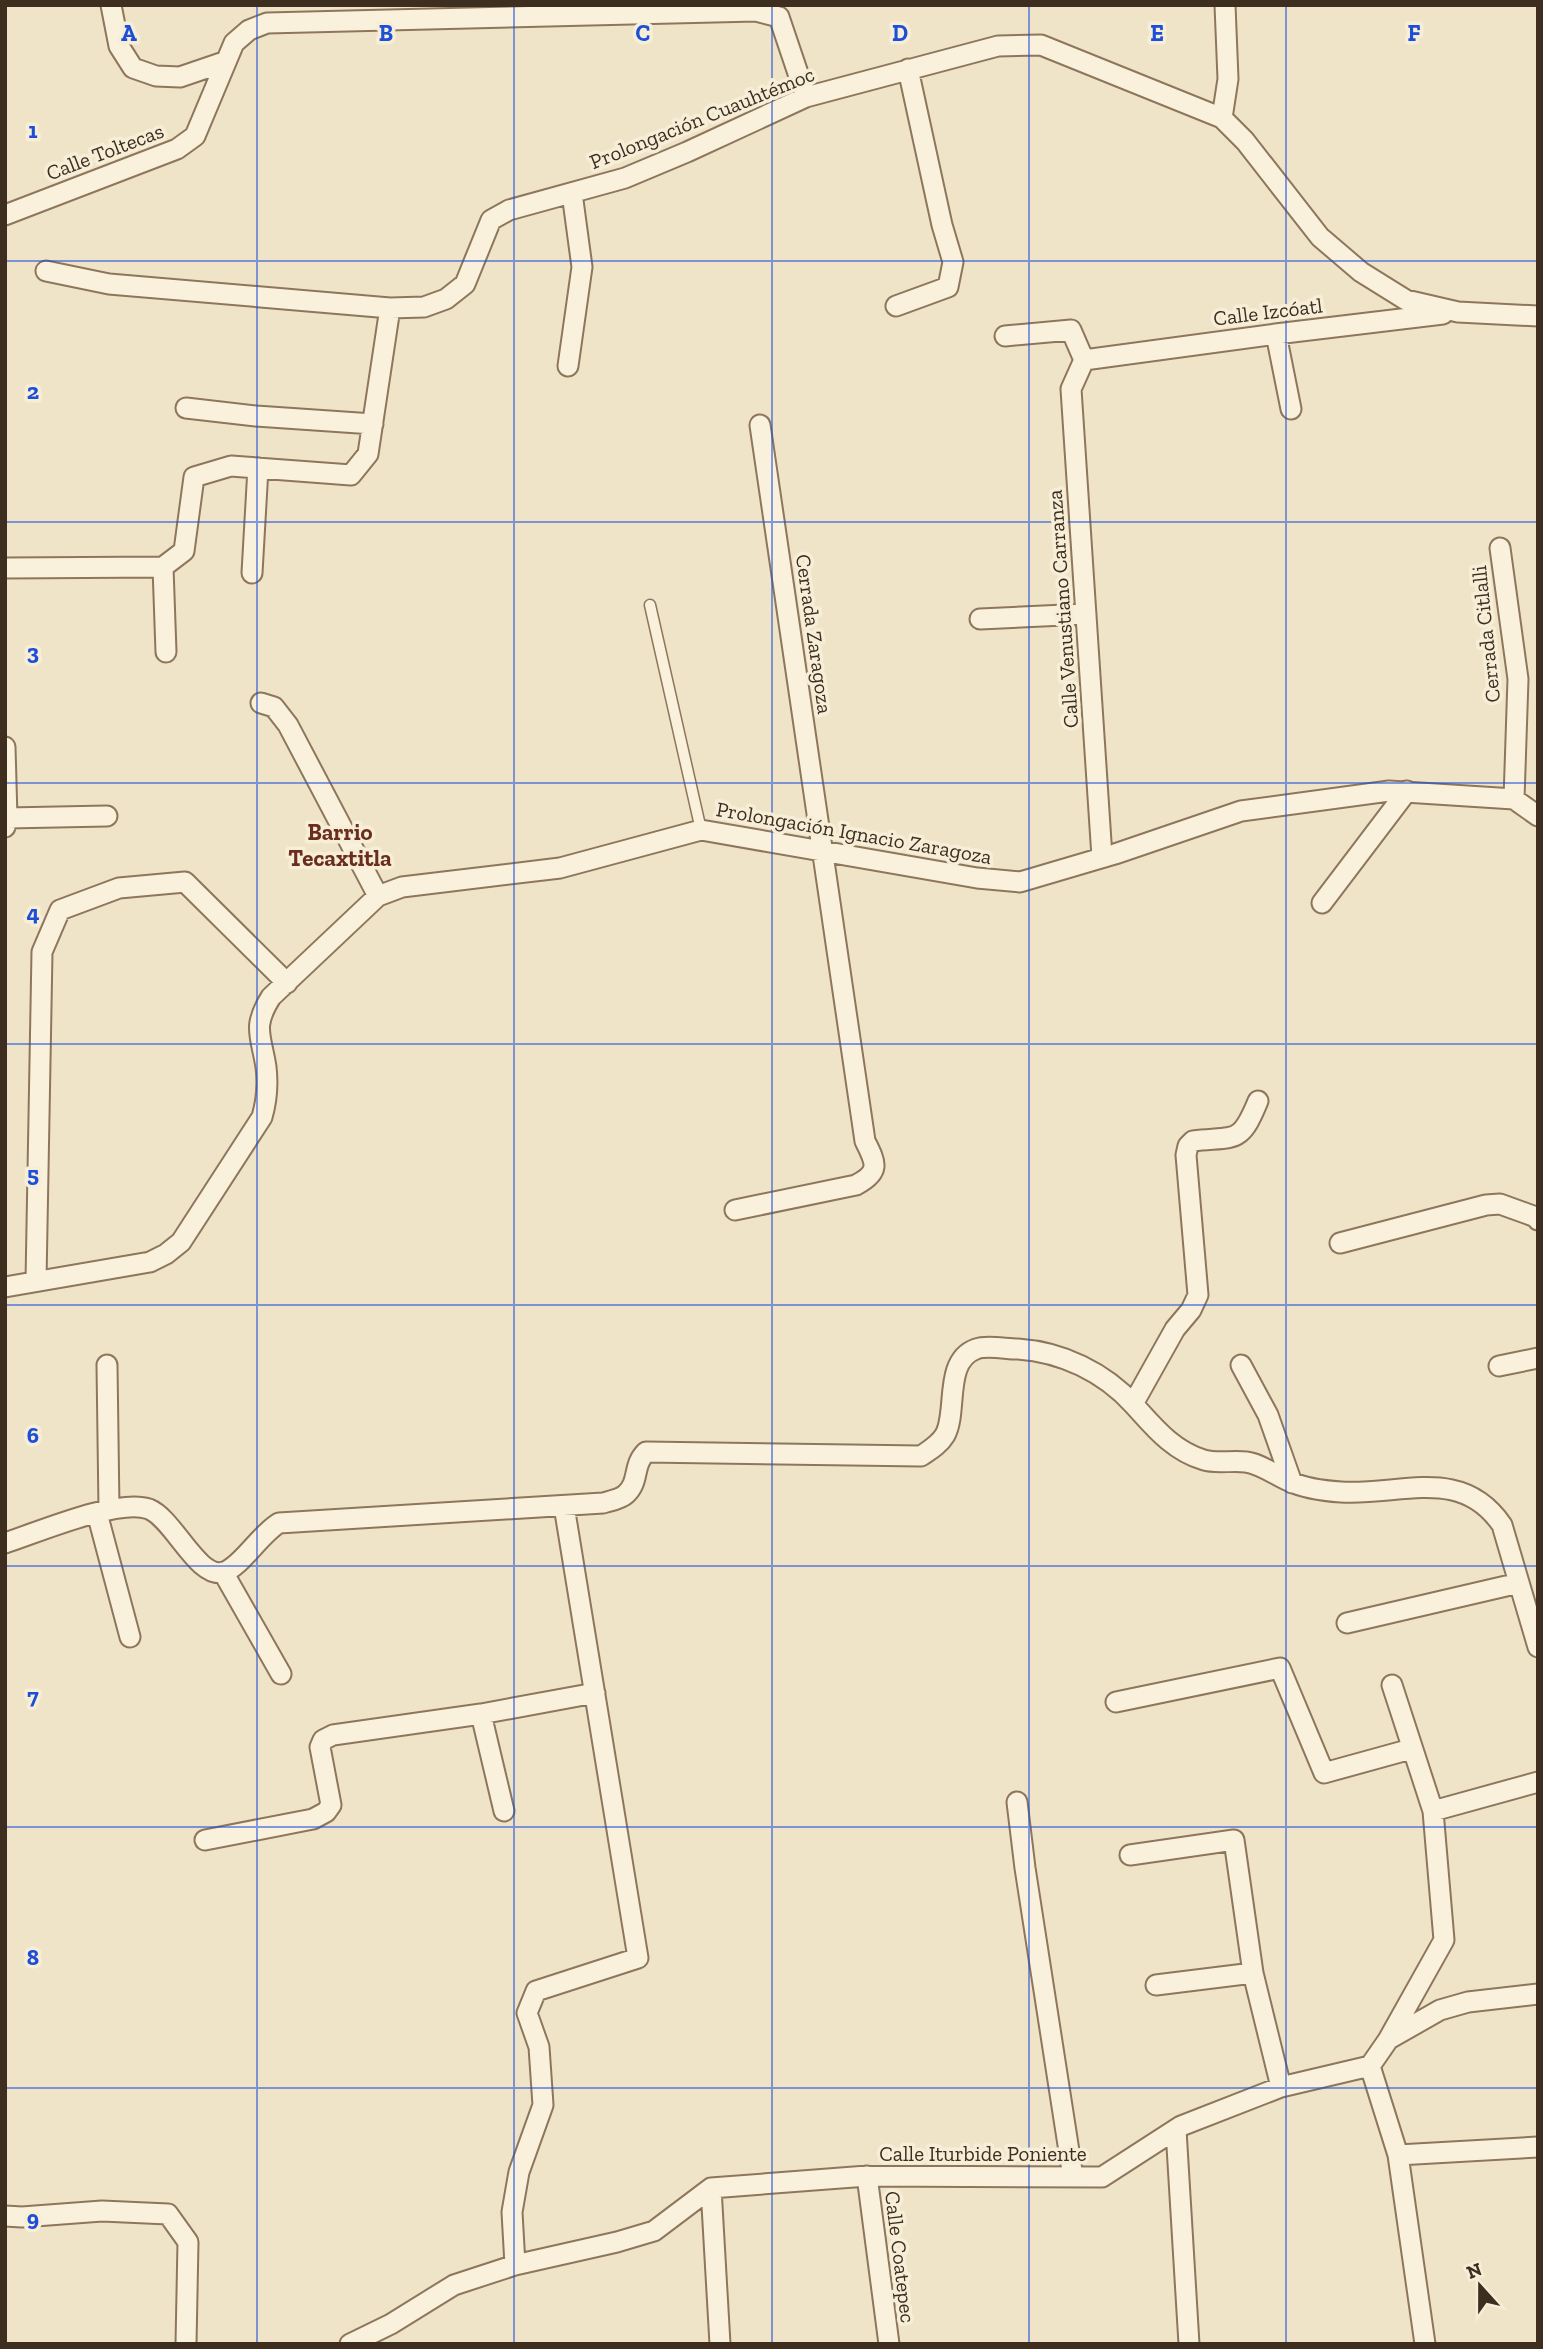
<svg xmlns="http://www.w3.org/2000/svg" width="1543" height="2349" font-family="'Zilla Slab',serif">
	<rect width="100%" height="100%" fill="#f0e4c8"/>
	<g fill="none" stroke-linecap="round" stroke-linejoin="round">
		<defs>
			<path id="service" d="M650 605 701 830"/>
			<path id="minor" d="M111 5 119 46 133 68 156 76 180 77 224 62
				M1222 118 1228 79 1225 5
				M5 215 177 149 195 136 234 43 249 30 267 23 756 11 779 17 806 97
				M46 271 109 284 390 308 424 307 446 299 465 284 491 220 509 210 625 178 687 152 806 97 998 46 1041 45 1222 118 1245 141 1320 237 1361 272 1406 300 1458 312 1538 316
				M896 306 948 287 953 262 942 225 908 69
				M1276 334 1291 409
				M1005 336 1071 330 1084 360
				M1084 360 1071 389 1102 857
				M1084 360 1276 334 1443 314
				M568 366 582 267 572 193
				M186 408 256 416 373 424
				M1500 548 1518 679 1514 799
				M163 567 166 652
				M5 568 163 567 184 551 194 477 231 466 351 475 368 454 390 308
				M252 573 258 468
				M980 619 1086 614
				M261 703 274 707 288 725 378 896
				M5 747 7 818 5 827
				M7 818 107 816
				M1322 903 1407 791
				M735 1210 856 1185C881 1172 876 1163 865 1141L760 425
				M1340 1243 1486 1205 1500 1204 1536 1217 1538 1220
				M36 1281 42 952 60 910 119 888 185 882 287 983
				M5 1287 150 1262 166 1254 181 1242 262 1117C267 1100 268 1084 266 1067 261 1035 252 1027 271 997L378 896 402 887 560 868 701 830 977 878 1020 882 1115 854 1241 811 1389 791 1514 799 1538 816
				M107 1365 109 1509
				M1241 1365 1268 1415 1292 1483
				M1499 1366 1538 1358
				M1133 1404 1175 1329 1191 1310 1198 1295 1186 1155 1188 1146 1193 1141C1236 1136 1240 1145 1258 1101
				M97 1513 130 1637
				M5 1543C39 1532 118 1498 149 1509 174 1519 198 1580 224 1572 241 1567 260 1534 279 1523L603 1503C610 1501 621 1499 626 1494 640 1481 632 1466 646 1452L921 1456C930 1450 939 1445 945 1435 958 1412 943 1361 976 1349 987 1345 1006 1349 1018 1349 1062 1352 1104 1372 1134 1405 1154 1427 1173 1451 1204 1460 1217 1464 1232 1460 1246 1462 1261 1464 1275 1475 1289 1481 1304 1488 1325 1491 1341 1492 1400 1496 1461 1465 1502 1525L1538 1647
				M223 1572 281 1674
				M1347 1623 1519 1583
				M1392 1685 1433 1811
				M1116 1702 1280 1668 1324 1773 1411 1749
				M481 1714 504 1811
				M1017 1802 1025 1868 1073 2177
				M205 1840 313 1819 326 1812 331 1805 320 1747 323 1740 333 1735 481 1714 595 1693
				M1130 1855 1234 1840 1253 1973 1281 2087
				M1156 1985 1253 1973
				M1389 2039 1440 2010 1468 2002 1538 1994
				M1370 2066 1398 2155 1425 2344
				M1176 2130 1189 2344
				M1398 2155 1538 2147
				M867 2176 889 2344
				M711 2188 720 2344
				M5 2216 22 2217 102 2211 168 2214 188 2242 186 2344
				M515 2265 512 2212 519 2172 543 2105 539 2047 527 2013 536 1991 638 1958 564 1506
				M350 2344 391 2324 454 2285 515 2265 617 2242 654 2231 711 2188 867 2176 1102 2177 1181 2126 1281 2087 1370 2066 1388 2040 1444 1940 1433 1811 1538 1782"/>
		</defs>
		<use href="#service" stroke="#8d765c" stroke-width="13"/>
		<use href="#minor" stroke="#8d765c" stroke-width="23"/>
		<use href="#service" stroke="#faf1dc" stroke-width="10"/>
		<use href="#minor" stroke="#faf1dc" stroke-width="19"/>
	</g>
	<path fill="none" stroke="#1d4ed8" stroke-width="2" stroke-opacity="0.55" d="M257 5V2344M514 5V2344M772 5V2344M1029 5V2344M1286 5V2344M5 261H1538M5 522H1538M5 783H1538M5 1044H1538M5 1305H1538M5 1566H1538M5 1827H1538M5 2088H1538"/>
	<g text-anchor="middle" stroke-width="7" stroke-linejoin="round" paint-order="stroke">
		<g font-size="21" fill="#3d2e20" stroke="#f7eed8">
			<text transform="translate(702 118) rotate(-22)" y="7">Prolongación Cuauhtémoc</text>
			<text transform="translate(105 152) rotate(-21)" y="7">Calle Toltecas</text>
			<text transform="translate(1268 312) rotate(-7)" y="7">Calle Izcóatl</text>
			<text transform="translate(1063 609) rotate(-94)" y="7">Calle Venustiano Carranza</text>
			<text transform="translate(814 634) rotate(82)" y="7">Cerrada Zaragoza</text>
			<text transform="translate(1486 634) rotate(-96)" y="7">Cerrada Citlalli</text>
			<text transform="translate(854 833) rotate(10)" y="7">Prolongación Ignacio Zaragoza</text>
			<text x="983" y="2161">Calle Iturbide Poniente</text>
			<text transform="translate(900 2257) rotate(83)" y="7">Calle Coatepec</text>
		</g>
		<g font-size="23" font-weight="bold" fill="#6b2e1e" stroke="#f7eed8">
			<text x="340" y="840">Barrio<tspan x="340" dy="26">Tecaxtitla</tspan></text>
		</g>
	</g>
	<g font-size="23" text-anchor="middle" font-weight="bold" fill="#1d4ed8" stroke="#f7eed8" stroke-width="7" stroke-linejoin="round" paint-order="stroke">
		<text x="129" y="41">A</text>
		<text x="386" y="41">B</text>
		<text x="643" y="41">C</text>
		<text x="900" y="41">D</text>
		<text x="1157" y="41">E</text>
		<text x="1414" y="41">F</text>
		<text x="33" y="138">1</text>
		<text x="33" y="399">2</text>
		<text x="33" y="660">3</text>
		<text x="33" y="921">4</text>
		<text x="33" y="1182">5</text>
		<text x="33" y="1443">6</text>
		<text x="33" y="1704">7</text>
		<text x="33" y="1965">8</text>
		<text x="33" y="2226">9</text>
	</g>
	<rect width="1543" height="2349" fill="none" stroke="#3d2e20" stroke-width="14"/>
	<g transform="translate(1480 2286) rotate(339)" stroke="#f7eed8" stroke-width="5" paint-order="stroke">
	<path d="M0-5L12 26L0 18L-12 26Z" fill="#3d2e20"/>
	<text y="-10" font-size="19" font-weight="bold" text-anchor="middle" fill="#3d2e20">N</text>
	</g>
</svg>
